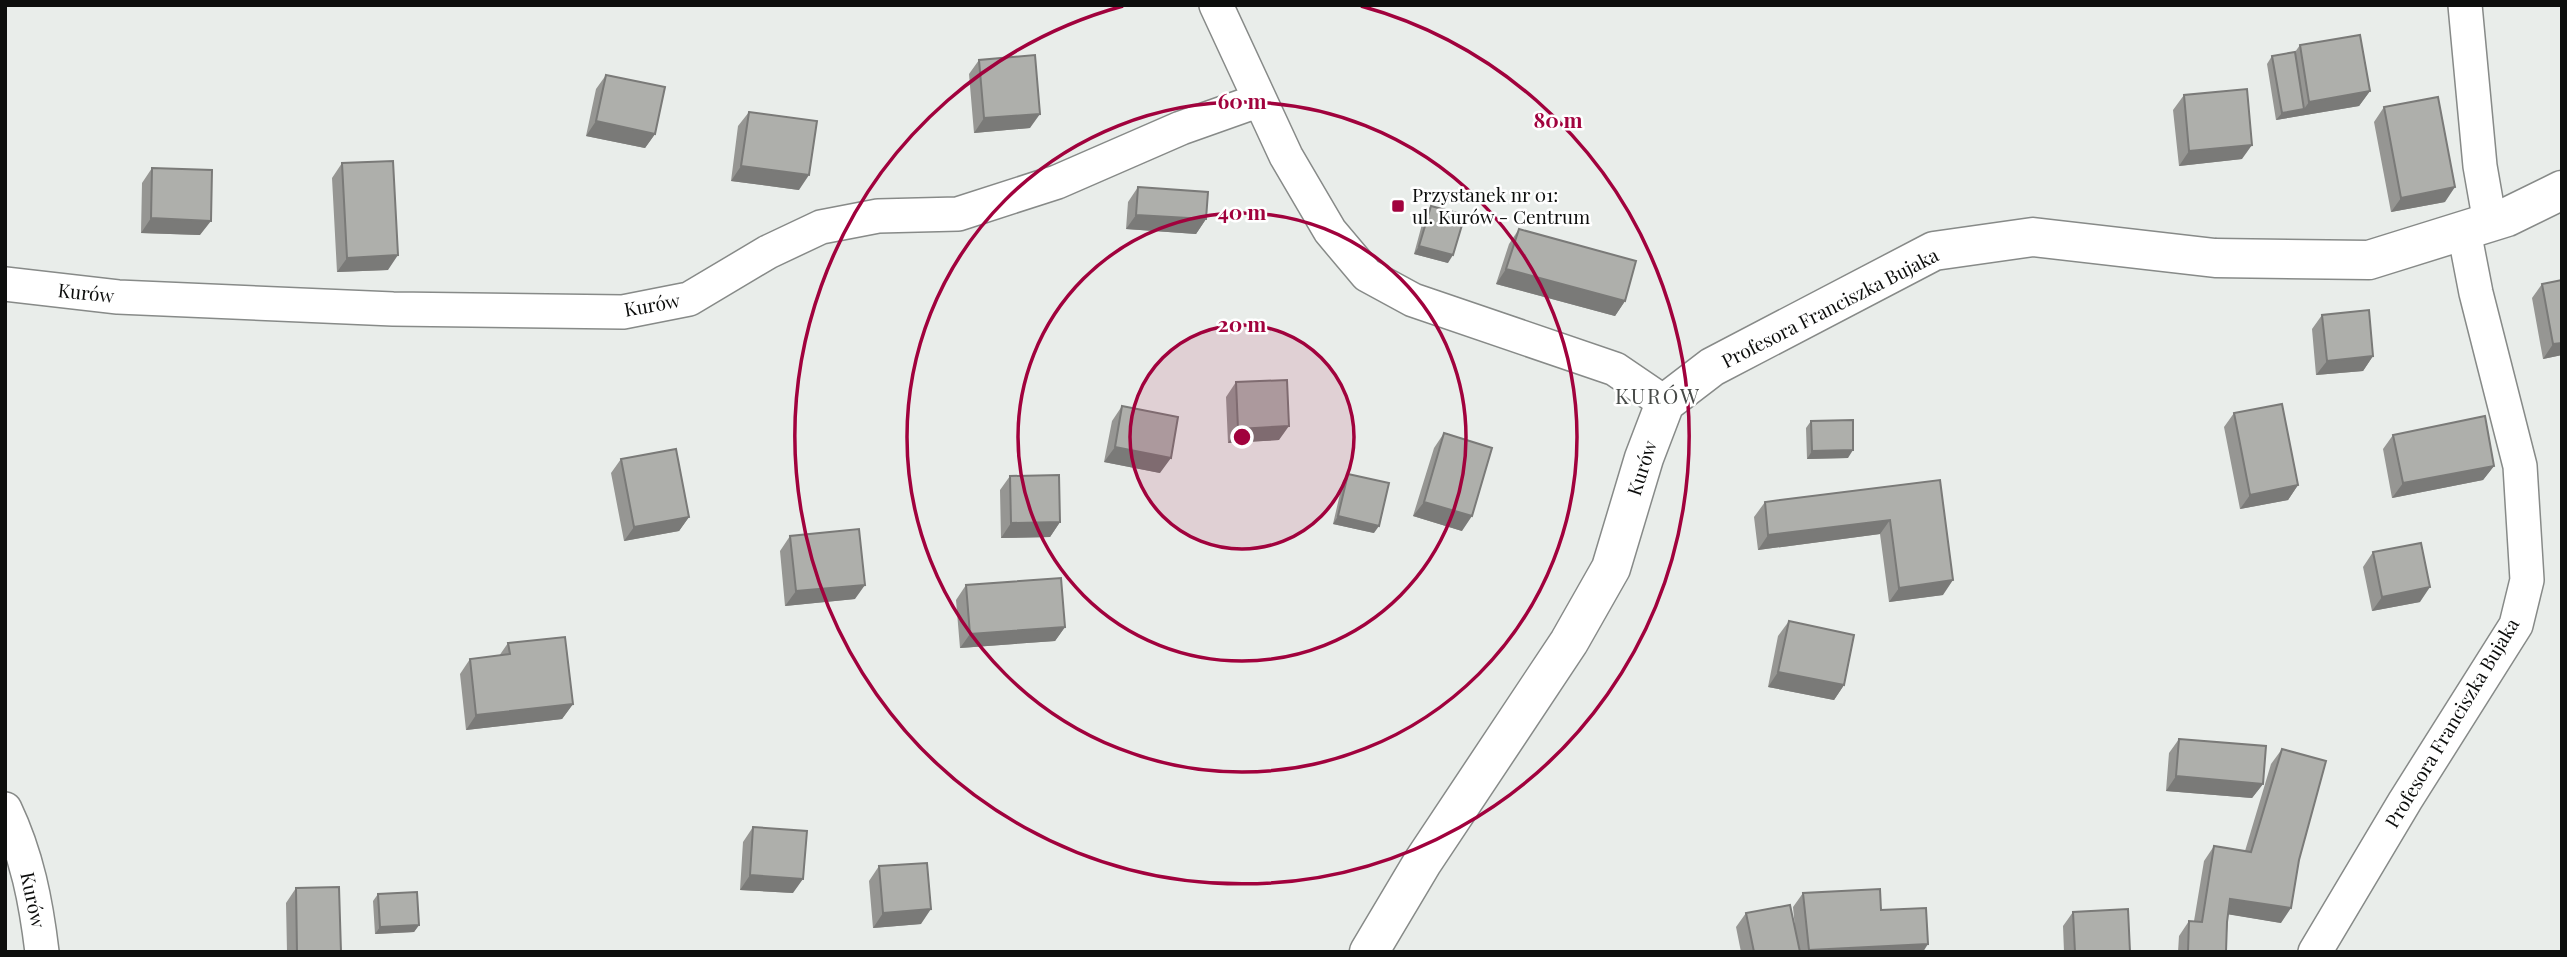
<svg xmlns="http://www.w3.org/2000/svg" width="2567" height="957" font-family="'Playfair Display',serif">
	<rect width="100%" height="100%" fill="#e9edea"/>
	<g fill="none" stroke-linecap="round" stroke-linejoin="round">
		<defs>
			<path id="minor" d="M1216 5 1286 156 1330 231 1367 275 1413 300 1615 369 1665 403
				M2465 5 2480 166 2490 223
				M5 284 118 297 393 309 623 312 689 299 768 252 821 227 878 216 958 214 1057 182 1181 128 1260 100
				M5 809C27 855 36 902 42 952
				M2315 952 2405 801 2516 625 2527 580 2520 466 2476 293 2464 231"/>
			<path id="tertiary" d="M1369 952 1422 863 1569 642 1611 568 1644 458 1665 403 1712 367 1934 251 2033 237 2215 258 2369 260 2507 217 2562 190"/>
		</defs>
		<use href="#minor" stroke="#878a88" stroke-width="36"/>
		<use href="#tertiary" stroke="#878a88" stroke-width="41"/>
		<use href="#minor" stroke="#fff" stroke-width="33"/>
		<use href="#tertiary" stroke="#fff" stroke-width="38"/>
	</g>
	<path fill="#969693" d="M2300 45 2370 91 2359 106 2276 120 2267 64 2272 56 2295 52Z
		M979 60 1030 128 974 133 969 74Z
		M606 75 655 134 645 148 586 136 596 89Z
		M2184 95 2242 159 2179 166 2173 110Z
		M2384 107 2445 202 2391 212 2374 122Z
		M749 112 799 190 731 181 738 126Z
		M342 163 388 270 337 272 332 178Z
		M152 168 200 235 141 233 142 183Z
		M1138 187 1206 219 1196 234 1126 229 1128 202Z
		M1431 206 1448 263 1414 254 1425 213Z
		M1519 229 1625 301 1615 316 1496 284 1509 244Z
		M2562 280V355L2543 359 2532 298 2542 284Z
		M2322 315 2373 356 2363 371 2316 375 2312 329Z
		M1236 382 1279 440 1228 443 1226 397Z
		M1122 406 1160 473 1104 462 1112 421Z
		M2234 413 2298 485 2288 500 2240 509 2224 427Z
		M1811 421 1848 458 1807 459 1806 428Z
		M1444 433 1462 531 1413 516 1434 448Z
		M2393 435 2494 466 2483 480 2392 498 2383 449Z
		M621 459 689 517 679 531 624 541 611 473Z
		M1348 474 1374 533 1333 524 1343 481Z
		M1010 476 1060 522 1050 537 1001 538 1000 490Z
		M1940 480 1943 595 1889 602 1880 534 1758 550 1754 517 1765 502Z
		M790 536 855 599 785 606 780 551Z
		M2373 552 2420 602 2372 611 2363 567Z
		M966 585 1065 627 1055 641 960 648 956 600Z
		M1789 621 1844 685 1834 700 1768 687 1778 636Z
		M508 643 573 704 562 719 466 730 460 674 470 659 499 656Z
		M2179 739 2263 784 2252 798 2166 791 2169 753Z
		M2282 749 2281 923 2228 914 2226 952H2178L2179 936 2189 921H2194L2204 861 2214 846 2245 851 2271 764Z
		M753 827 793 893 740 890 743 842Z
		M879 866 921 924 873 928 869 881Z
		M296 888 341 952H287L286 903Z
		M1803 893 1881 910 1923 952H1741L1736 927 1746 913 1795 928 1793 907Z
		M378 894 419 925 414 932 375 934 373 901Z
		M2073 912 2130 952H2064L2063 926Z"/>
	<path fill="#7a7a78" d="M2370 91 2359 106 2276 120 2282 113 2304 109 2309 102Z
		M1040 114 1030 128 974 133 984 118Z
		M596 121 655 134 645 148 586 136Z
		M2252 145 2242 159 2179 166 2189 151Z
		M741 166 809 175 799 190 731 181Z
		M2455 187 2445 202 2391 212 2401 198Z
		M1136 215 1206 219 1196 234 1126 229Z
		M151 218 211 221 200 235 141 233Z
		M1419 246 1453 255 1448 263 1414 254Z
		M398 255 388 270 337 272 347 258Z
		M1506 269 1625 301 1615 316 1496 284Z
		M2562 343V355L2543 359 2553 344Z
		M2373 356 2363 371 2316 375 2327 361Z
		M1289 426 1279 440 1228 443 1238 429Z
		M1115 447 1171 458 1160 473 1104 462Z
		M1853 450 1848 458 1807 459 1812 451Z
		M2494 466 2483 480 2392 498 2403 483Z
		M2298 485 2288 500 2240 509 2250 495Z
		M1424 502 1472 516 1462 531 1413 516Z
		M1338 516 1379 526 1374 533 1333 524Z
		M689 517 679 531 624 541 634 527Z
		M1890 520 1880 534 1758 550 1768 535Z
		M1060 522 1050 537 1001 538 1011 523Z
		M1953 580 1943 595 1889 602 1899 588Z
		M865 585 855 599 785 606 796 591Z
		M2430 587 2420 602 2372 611 2382 597Z
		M1065 627 1055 641 960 648 970 634Z
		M1778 672 1844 685 1834 700 1768 687Z
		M573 704 562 719 466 730 476 715Z
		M2176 776 2263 784 2252 798 2166 791Z
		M750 875 803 879 793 893 740 890Z
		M2230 899 2291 908 2281 923 2220 913Z
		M931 909 921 924 873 928 883 913Z
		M419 925 414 932 375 934 380 927Z
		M1928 944 1923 952H1808L1809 950Z"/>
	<path fill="#aeafab" stroke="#7a7a78" stroke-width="2" d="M2360 35 2370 91 2309 102 2300 45Z
		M2295 52 2304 109 2282 113 2272 56Z
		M1035 55 1040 114 984 118 979 60Z
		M606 75 665 87 655 134 596 121Z
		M2247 89 2252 145 2189 151 2184 95Z
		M2438 97 2455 187 2401 198 2384 107Z
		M749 112 817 121 809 175 741 166Z
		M393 161 398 255 347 258 342 163Z
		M152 168 212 170 211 221 151 218Z
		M1138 187 1208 192 1206 219 1136 215Z
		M1431 206 1465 215 1453 255 1419 246Z
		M1519 229 1636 261 1625 301 1506 269Z
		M2562 280V343L2553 344 2542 284Z
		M2369 310 2373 356 2327 361 2322 315Z
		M1287 380 1289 426 1238 429 1236 382Z
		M2282 404 2298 485 2250 495 2234 413Z
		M1122 406 1178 417 1171 458 1115 447Z
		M2485 416 2494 466 2403 483 2393 435Z
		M1853 420V450L1812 451 1811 421Z
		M1444 433 1492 448 1472 516 1424 502Z
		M676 449 689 517 634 527 621 459Z
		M1348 474 1389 483 1379 526 1338 516Z
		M1059 475 1060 522 1011 523 1010 476Z
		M1940 480 1953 580 1899 588 1890 520 1768 535 1765 502Z
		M859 529 865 585 796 591 790 536Z
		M2421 543 2430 587 2382 597 2373 552Z
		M1061 578 1065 627 970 634 966 585Z
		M1789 621 1854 635 1844 685 1778 672Z
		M565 637 573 704 476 715 470 659 510 654 508 643Z
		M2179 739 2266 746 2263 784 2176 776Z
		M2282 749 2326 761 2299 860 2291 908 2230 899 2227 922 2226 952H2188L2189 921 2202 922 2214 846 2251 852Z
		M753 827 807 831 803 879 750 875Z
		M927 863 931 909 883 913 879 866Z
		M339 887 341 952H297L296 888Z
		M1880 889 1881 910 1926 908 1928 944 1809 950 1803 893Z
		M417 892 419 925 380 927 378 894Z
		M1790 905 1800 952H1754L1746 913Z
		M2128 909 2130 952H2075L2073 912Z"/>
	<circle cx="1242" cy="437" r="112" fill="#a1023d" fill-opacity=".12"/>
	<g fill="none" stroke="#a1023d" stroke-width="3.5">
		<circle cx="1242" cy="437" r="112"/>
		<circle cx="1242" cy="437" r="224"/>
		<circle cx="1242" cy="437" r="335"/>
		<path d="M1361 6A447 447 0 1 1 1123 6"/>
	</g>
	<rect fill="#a1023d" stroke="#fff" stroke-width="2.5" x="1391" y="199" width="14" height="14" rx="3.5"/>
	<g text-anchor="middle" stroke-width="5" stroke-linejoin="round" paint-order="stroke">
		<g font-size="19" fill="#0d0e0d" stroke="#fff" text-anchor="start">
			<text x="1412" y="202">Przystanek nr 01:<tspan x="1412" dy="22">ul. Kurów - Centrum</tspan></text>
		</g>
		<g font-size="19" fill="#0d0e0d" stroke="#fff">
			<text transform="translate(86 293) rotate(6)" y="7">Kurów</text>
			<text transform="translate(652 305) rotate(-10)" y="7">Kurów</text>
			<text transform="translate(1830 308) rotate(-27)" y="7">Profesora Franciszka Bujaka</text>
			<text transform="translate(1642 468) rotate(-72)" y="7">Kurów</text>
			<text transform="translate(2452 723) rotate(-59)" y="7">Profesora Franciszka Bujaka</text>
			<text transform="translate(33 900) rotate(78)" y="7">Kurów</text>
		</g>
		<g font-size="21" letter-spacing="2" fill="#474a48" stroke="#fff">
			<text x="1658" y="404">KURÓW</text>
		</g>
	</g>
	<circle cx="1242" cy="437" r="10" fill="#a1023d" stroke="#fff" stroke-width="3.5"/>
	<g font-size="21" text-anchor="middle" font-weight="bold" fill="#a1023d" stroke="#fff" stroke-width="5" stroke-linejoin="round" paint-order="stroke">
		<text x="1242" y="109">60 m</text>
		<text x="1558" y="128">80 m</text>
		<text x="1242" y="220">40 m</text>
		<text x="1242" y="332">20 m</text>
	</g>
	<rect width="2567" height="957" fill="none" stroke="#0d0e0d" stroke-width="14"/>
</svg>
